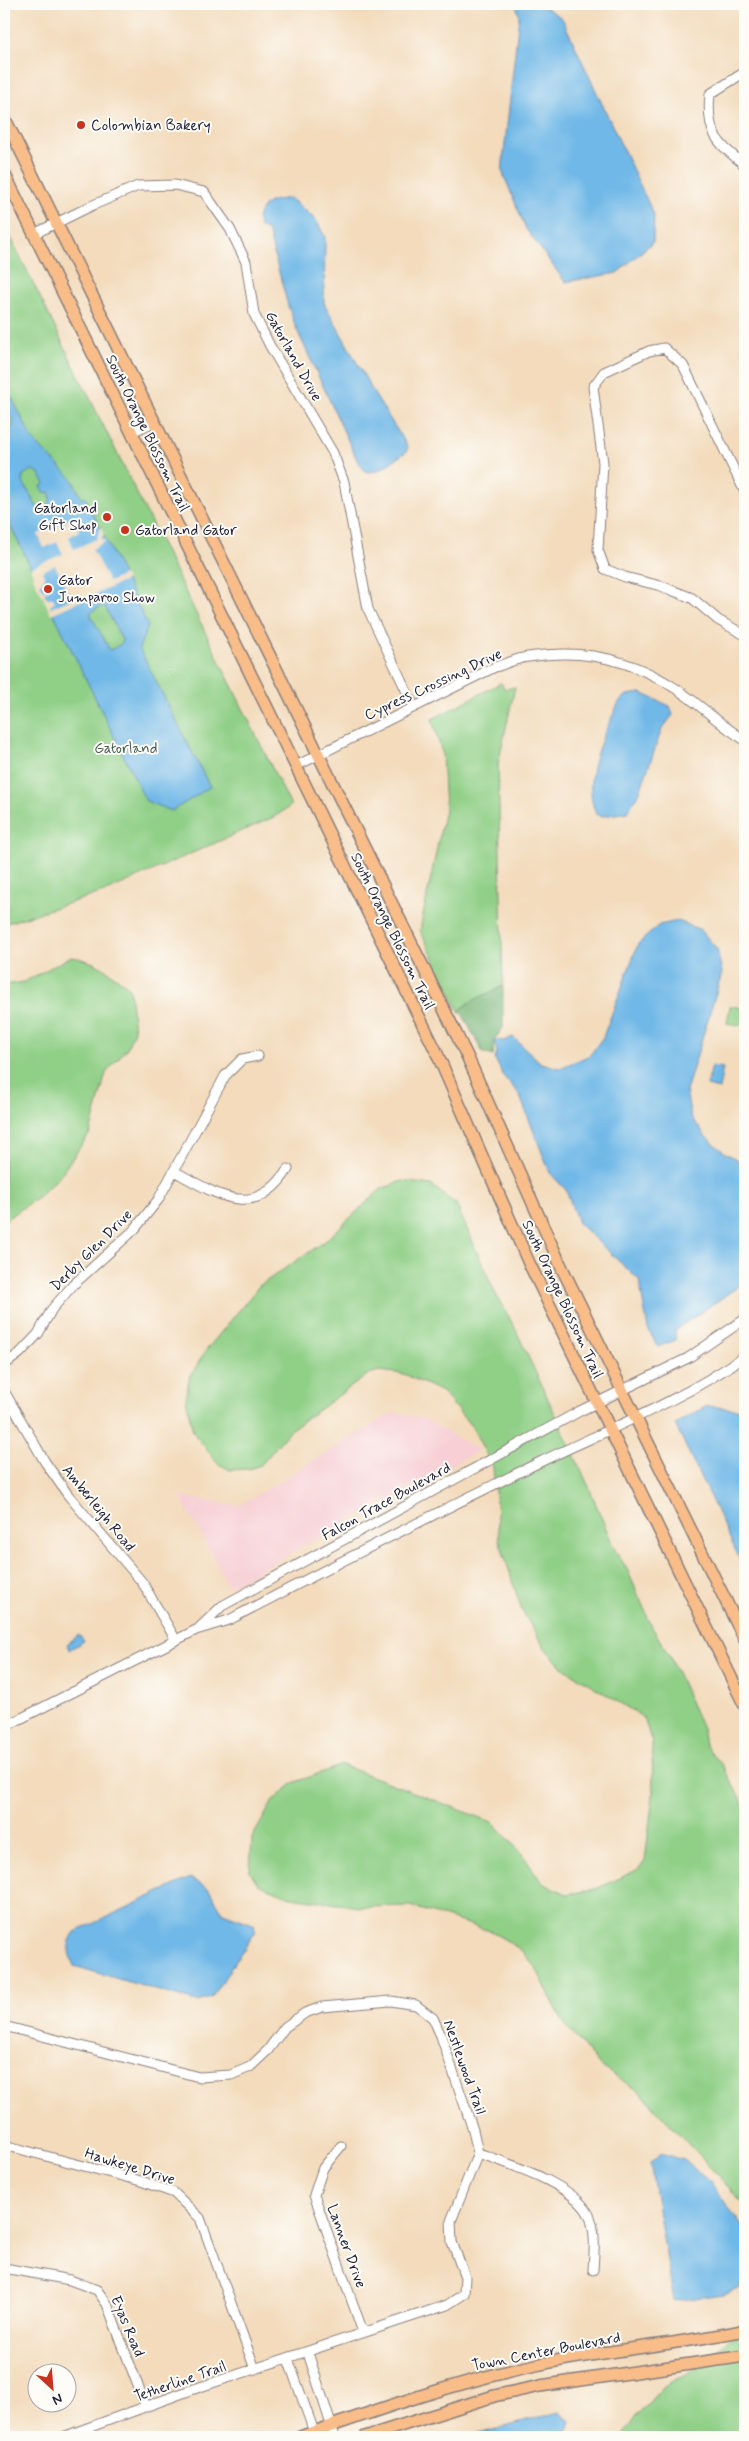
<svg xmlns="http://www.w3.org/2000/svg" width="749" height="2441" font-family="Mynerve,sans-serif">
	<rect width="100%" height="100%" fill="#fdfcf7"/>
	<filter id="ink" filterUnits="userSpaceOnUse"><feTurbulence type="fractalNoise" baseFrequency=".02" numOctaves="2"/><feDisplacementMap in="SourceGraphic" scale="10" xChannelSelector="R" yChannelSelector="G"/><feConvolveMatrix kernelMatrix="1 2 1 2 8 2 1 2 1" color-interpolation-filters="sRGB"/></filter>
	<filter id="wash" filterUnits="userSpaceOnUse"><feTurbulence type="fractalNoise" baseFrequency=".0096" numOctaves="4" result="noise"/><feDisplacementMap in="SourceGraphic" scale="20" xChannelSelector="R" yChannelSelector="G"/><feGaussianBlur stdDeviation="1.12" result="paint"/><feColorMatrix in="noise" values="0 0 0 0 0 0 0 0 0 0 0 0 0 0 0 0 0 1.4 0 .05"/><feComposite in="paint" operator="in"/></filter>
	<g filter="url(#wash)">
		<rect width="100%" height="100%" fill="#f3dbbc"/>
		<path fill="#f7cfd5" d="M393 1412 424 1419 479 1450 229 1587 180 1496 239 1506Z"/>
		<path fill="#8fcf86" stroke="#587860" d="M4 224 291 806 274 817 104 892 4 924Z
			M501 683 505 689 515 687 498 764 503 986 470 1002 459 1011 420 930 445 809 442 753 432 719Z
			M70 957C94 959 113 973 130 989L134 1031 127 1048 106 1073 90 1133 59 1177 39 1196 4 1221V985L24 982Z
			M730 1006 745 1008V1026L727 1023Z
			M402 1181 431 1185 456 1204 497 1297 514 1326 588 1485 614 1548 627 1569 652 1627 671 1659 702 1728 705 1745 722 1765 745 1807V2205L641 2093 599 2065 563 2022 537 1970 521 1950 493 1932 410 1906 359 1907 291 1897 258 1884 250 1871 252 1838 273 1801 293 1783 342 1765 492 1822 520 1851 542 1883 567 1894 596 1889 637 1870 645 1861 653 1795 652 1743 644 1718 562 1667 544 1647 522 1611 499 1539 493 1467 472 1427 442 1392 404 1374 379 1371 369 1374 290 1430 261 1465 249 1469 230 1470 217 1463 193 1432 186 1399 189 1379 204 1353 259 1286 324 1242 381 1189Z
			M745 2333V2437H622L637 2415 664 2386 707 2362 727 2340Z"/>
		<path fill="#73b273" stroke="#4a6a57" d="M503 986V1028L494 1040 493 1056 483 1053 463 1015 459 1011 470 1002Z"/>
		<path fill="#6fb8e7" stroke="#486d91" fill-rule="evenodd" d="M516 4H540L562 18 654 215 653 242 617 273 565 282 526 229 502 171 519 16Z
			M290 198 316 220 325 237 324 303 376 397 408 447 406 452 378 471 366 472 357 460 297 330 288 306 268 231 260 227 257 218C266 199 271 201 290 198Z
			M4 382 33 440 72 479 82 499 85 497 148 626 139 648 210 787 172 811 146 801 4 513V433L12 428 14 422 4 408ZM32 470 39 473 45 484 41 486 45 493 49 492 51 499 46 508 37 507 23 482V475ZM102 606 105 607 122 640 121 644 110 650 91 616V612Z
			M641 693 670 706 673 715 662 729 639 794 627 812 603 816 596 814C580 776 604 735 619 702L627 695Z
			M678 921 701 930 717 949 722 973 686 1091 691 1117 706 1137 724 1152 745 1164V1282L681 1326 675 1331 676 1340 658 1347 648 1329 639 1280 578 1223 566 1190 550 1173 519 1094 504 1077 495 1059 497 1052 494 1040 504 1041 513 1037 541 1063 560 1068 590 1055 603 1037 638 944 659 925Z
			M712 1066 723 1068 719 1089 707 1086Z
			M707 1406 745 1410V1570L675 1424Z
			M79 1635 84 1641 69 1650 67 1644Z
			M190 1878 208 1888 223 1913 253 1924 256 1931 211 1998 197 2002 74 1966C68 1953 66 1944 75 1932Z
			M661 2153 684 2160 711 2183 745 2230V2287L723 2294 674 2301 650 2163Z
			M559 2412 571 2420 566 2437H467Z"/>
		<path fill="#f3dbbc" fill-rule="evenodd" d="M73 518 79 531 69 537 74 549 97 539 101 527 104 533 101 539 106 541 92 549 109 582 124 575 127 580 51 614 33 577 34 576 30 568 63 554 57 542 44 548 38 534ZM55 565 71 599 51 608 50 606 55 602 53 598H47L44 593 54 586 43 590 40 584 45 578 42 571Z"/>
	</g>
	<g filter="url(#ink)">
		<g fill="none" stroke-linecap="round" stroke-linejoin="round">
			<defs>
				<path id="minor" d="M745 72 710 94C706 133 716 142 745 165
					M34 234 91 206 138 186 175 185 204 192 230 229 246 262 254 314 270 346 333 453 344 482 368 609 414 707
					M132 432 154 422
					M745 492 683 365 664 348 649 351 604 372 593 387 603 463 598 550 605 569 625 577 661 586 692 598 718 620 745 635
					M296 766 495 667C506 664 517 658 528 657 582 648 633 659 678 690 701 705 721 726 745 740
					M174 1171C216 1194 255 1222 288 1169
					M4 1365 20 1353 38 1334 52 1309 73 1285 134 1230 158 1200 225 1076 242 1059 258 1056
					M4 1391 45 1462 68 1495 142 1582 176 1640
					M198 1629 222 1606 580 1411 688 1358 745 1319
					M4 1727 196 1630 229 1620C332 1566 436 1513 540 1462 609 1429 683 1400 745 1356
					M4 2026 199 2077 231 2075 250 2067 268 2050 285 2027 305 2013 322 2007 391 2001 416 2005 433 2018 441 2036 473 2130 478 2153 451 2221 452 2242 465 2277 464 2294 447 2305 191 2390 63 2437
					M4 2145 141 2181 174 2193 200 2218 255 2369
					M341 2146 323 2168 314 2195 363 2332
					M478 2153C509 2164 581 2186 591 2220 596 2236 594 2253 593 2270
					M4 2268 70 2280 97 2290 107 2304 146 2407
					M308 2353 335 2437
					M288 2359 316 2437"/>
				<path id="major" d="M4 117 467 1056 561 1266 745 1640
					M4 173 435 1049 528 1261 745 1706
					M300 2437C377 2410 456 2382 536 2365 605 2350 676 2345 745 2330
					M365 2437 494 2396 540 2386 745 2356"/>
			</defs>
			<use href="#minor" stroke="#8a7e7c" stroke-width="11"/>
			<use href="#major" stroke="#8a7e7c" stroke-width="14"/>
			<use href="#minor" stroke="#fff" stroke-width="9"/>
			<use href="#major" stroke="#f8bd89" stroke-width="11"/>
		</g>
	</g>
	<g fill="#c8321e" stroke="#fdfcf7" stroke-width="2">
		<circle cx="81" cy="125" r="5"/>
		<circle cx="107" cy="517" r="5"/>
		<circle cx="125" cy="530" r="5"/>
		<circle cx="48" cy="589" r="5"/>
	</g>
	<g text-anchor="middle" stroke-width="4" stroke-linejoin="round" paint-order="stroke">
		<g font-size="15" fill="#22223b" stroke="#fdfcf7" text-anchor="start">
			<text x="91" y="130">Colombian Bakery</text>
			<text x="97" y="513" text-anchor="end">Gatorland<tspan x="97" dy="17">Gift Shop</tspan></text>
			<text x="135" y="535">Gatorland Gator</text>
			<text x="58" y="585">Gator<tspan x="58" dy="17">Jumparoo Show</tspan></text>
		</g>
		<g font-size="15" fill="#22223b" stroke="#fdfcf7">
			<text transform="translate(294 356) rotate(61)" y="5">Gatorland Drive</text>
			<text transform="translate(148 433) rotate(64)" y="5">South Orange Blossom Trail</text>
			<text transform="translate(433 684) rotate(-25)" y="5">Cypress Crossing Drive</text>
			<text transform="translate(393 931) rotate(64)" y="5">South Orange Blossom Trail</text>
			<text transform="translate(91 1250) rotate(-45)" y="5">Derby Glen Drive</text>
			<text transform="translate(563 1299) rotate(65)" y="5">South Orange Blossom Trail</text>
			<text transform="translate(386 1501) rotate(-29)" y="5">Falcon Trace Boulevard</text>
			<text transform="translate(99 1508) rotate(51)" y="5">Amberleigh Road</text>
			<text transform="translate(465 2067) rotate(70)" y="5">Nestlewood Trail</text>
			<text transform="translate(130 2166) rotate(17)" y="5">Hawkeye Drive</text>
			<text transform="translate(347 2246) rotate(70)" y="5">Lanner Drive</text>
			<text transform="translate(128 2326) rotate(67)" y="5">Eyas Road</text>
			<text transform="translate(546 2351) rotate(-11)" y="5">Town Center Boulevard</text>
			<text transform="translate(180 2381) rotate(-19)" y="5">Tetherline Trail</text>
		</g>
		<g font-size="15" fill="#485f55" stroke="#fdfcf7">
			<text x="126" y="753">Gatorland</text>
		</g>
	</g>
	<rect width="749" height="2441" fill="none" stroke="#fdfcf7" stroke-width="20"/>
	<g transform="translate(52 2388) rotate(154)"><circle r="24" fill="#fdfcf7" stroke="#a5a5ac"/>
	<path d="M0-4L9 19L0 12L-9 19Z" fill="#c8321e"/>
	<text y="-8" font-size="14" font-weight="bold" text-anchor="middle" fill="#22223b">N</text>
	</g>
</svg>
